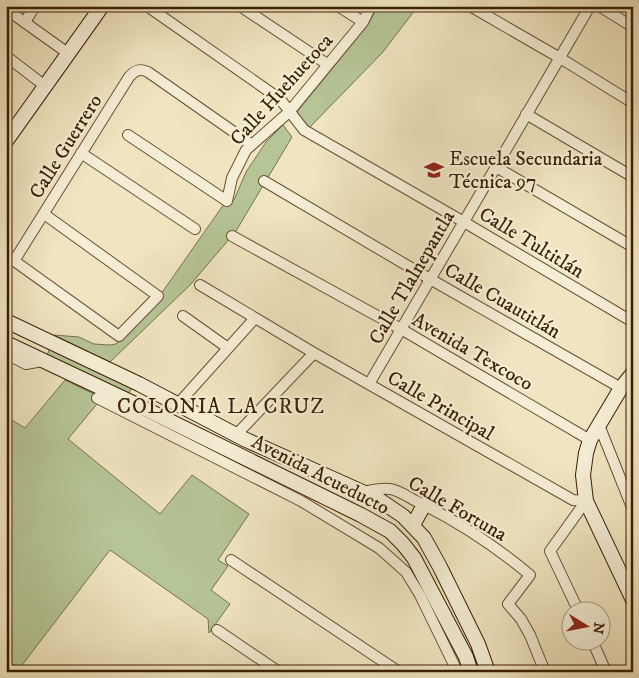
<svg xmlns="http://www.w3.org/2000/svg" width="639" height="678" font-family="'IM FELL DW Pica',serif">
	<rect width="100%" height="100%" fill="#f0e5c0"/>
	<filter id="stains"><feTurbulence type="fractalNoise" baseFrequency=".004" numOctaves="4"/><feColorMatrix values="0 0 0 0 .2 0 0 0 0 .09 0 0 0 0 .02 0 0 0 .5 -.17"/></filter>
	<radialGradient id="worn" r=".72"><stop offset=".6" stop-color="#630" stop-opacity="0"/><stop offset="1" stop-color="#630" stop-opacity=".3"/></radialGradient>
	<path fill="#b6c596" stroke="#78724c" d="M378 6H418L382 53 309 128 297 112 367 26Z
		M283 125 292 137 236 231 191 284 110 362 54 335 79 337 94 344 110 345 116 344 154 304 224 204 234 200 246 172 266 142Z
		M50 348 132 388 128 394 47 355Z
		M65 380 102 398 68 439 160 514 192 475 249 514 218 560 228 566 211 590 230 604 209 633 208 619 110 550 19 669 6 658V655L13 644 6 639V425L10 419 25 428Z"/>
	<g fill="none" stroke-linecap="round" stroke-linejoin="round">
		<defs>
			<path id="street" d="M147 6 280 99 304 130 464 222 633 322
				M240 6 327 64
				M338 6 363 22
				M470 6 560 58 633 103
				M599 6 633 27
				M6 9 69 54
				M25 22 35 6
				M6 56 45 86
				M526 114 633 177
				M128 135 227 201 232 178 246 150 289 112 363 22 371 6
				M81 153 195 229
				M496 167 633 247
				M264 181 430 279 621 388
				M232 236 401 329 590 440
				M6 255 119 336 158 296 44 214
				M14 261 129 77C135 70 140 68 148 72L251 144
				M200 285 314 353 573 500 586 501
				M183 316 228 348
				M6 354 26 364 42 361
				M369 384 590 6
				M97 398 301 501 379 548 406 572 420 595 456 669
				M178 404 255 318
				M599 425 633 510
				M236 435 314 353
				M363 492C372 490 380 488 390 489 398 490 407 496 414 500 456 520 494 545 530 575L508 604 521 619 530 635 545 672
				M231 560 399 672
				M578 610 550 551 586 501
				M217 630 279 672
				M592 640 606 672"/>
			<path id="secondary" d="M6 141 102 6
				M6 321 139 384 244 439 378 499 403 516 424 538 440 567 478 644 488 672
				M6 343 133 403 361 515 390 531 403 544 414 558 466 657 471 672
				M633 373 621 388 590 440 586 453 583 475 586 501 633 600
				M413 525 424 505
				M632 672 633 671"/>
		</defs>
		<use href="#street" stroke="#685032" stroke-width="12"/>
		<use href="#secondary" stroke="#3b1f03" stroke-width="16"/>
		<use href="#street" stroke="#f5eed6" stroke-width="10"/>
		<use href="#secondary" stroke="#f5eed6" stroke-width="14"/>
	</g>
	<defs>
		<symbol id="school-bare" viewBox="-9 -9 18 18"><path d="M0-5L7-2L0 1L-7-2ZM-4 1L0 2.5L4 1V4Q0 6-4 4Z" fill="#8f2418" stroke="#f5eed6" stroke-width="2.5" paint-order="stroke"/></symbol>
	</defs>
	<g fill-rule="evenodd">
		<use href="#school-bare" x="420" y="156" width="28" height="28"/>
	</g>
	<g text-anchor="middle" stroke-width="4.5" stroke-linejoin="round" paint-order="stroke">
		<g font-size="20" fill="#3b1f03" stroke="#f5eed6">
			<text transform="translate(281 89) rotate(-48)" y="7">Calle Huehuetoca</text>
			<text transform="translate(65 146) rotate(-58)" y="7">Calle Guerrero</text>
			<text transform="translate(532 242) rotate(31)" y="7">Calle Tultitlán</text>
			<text transform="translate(411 277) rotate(-60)" y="7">Calle Tlalnepantla</text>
			<text transform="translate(503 300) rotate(30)" y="7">Calle Cuautitlán</text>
			<text transform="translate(473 351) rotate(30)" y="7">Avenida Texcoco</text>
			<text transform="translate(441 405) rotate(30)" y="7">Calle Principal</text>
			<text transform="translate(321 474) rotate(27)" y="7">Avenida Acueducto</text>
			<text transform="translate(458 508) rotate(30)" y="7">Calle Fortuna</text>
		</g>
		<g font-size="20" fill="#3b1f03" stroke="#f5eed6" text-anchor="start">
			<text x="449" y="165">Escuela Secundaria<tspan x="449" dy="23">Técnica 97</tspan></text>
		</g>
		<g font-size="21" letter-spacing="1" fill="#3b1f03" stroke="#f5eed6">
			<text x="221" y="413">COLONIA LA CRUZ</text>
		</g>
	</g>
	<rect width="639" height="678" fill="none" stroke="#f0e5c0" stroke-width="25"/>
	<rect x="8" y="8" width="624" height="663" fill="none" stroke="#3b1f03" stroke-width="2.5"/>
	<rect x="12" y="12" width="614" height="653" fill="none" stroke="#3b1f03"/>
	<g transform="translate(586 626) rotate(100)"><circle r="24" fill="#f5eed6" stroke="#ab9b82"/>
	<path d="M0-4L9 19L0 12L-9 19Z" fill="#8f2418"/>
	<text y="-8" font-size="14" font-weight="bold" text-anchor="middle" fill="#3b1f03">N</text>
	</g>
	<rect width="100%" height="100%" filter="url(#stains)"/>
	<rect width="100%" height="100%" fill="url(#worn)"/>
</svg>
